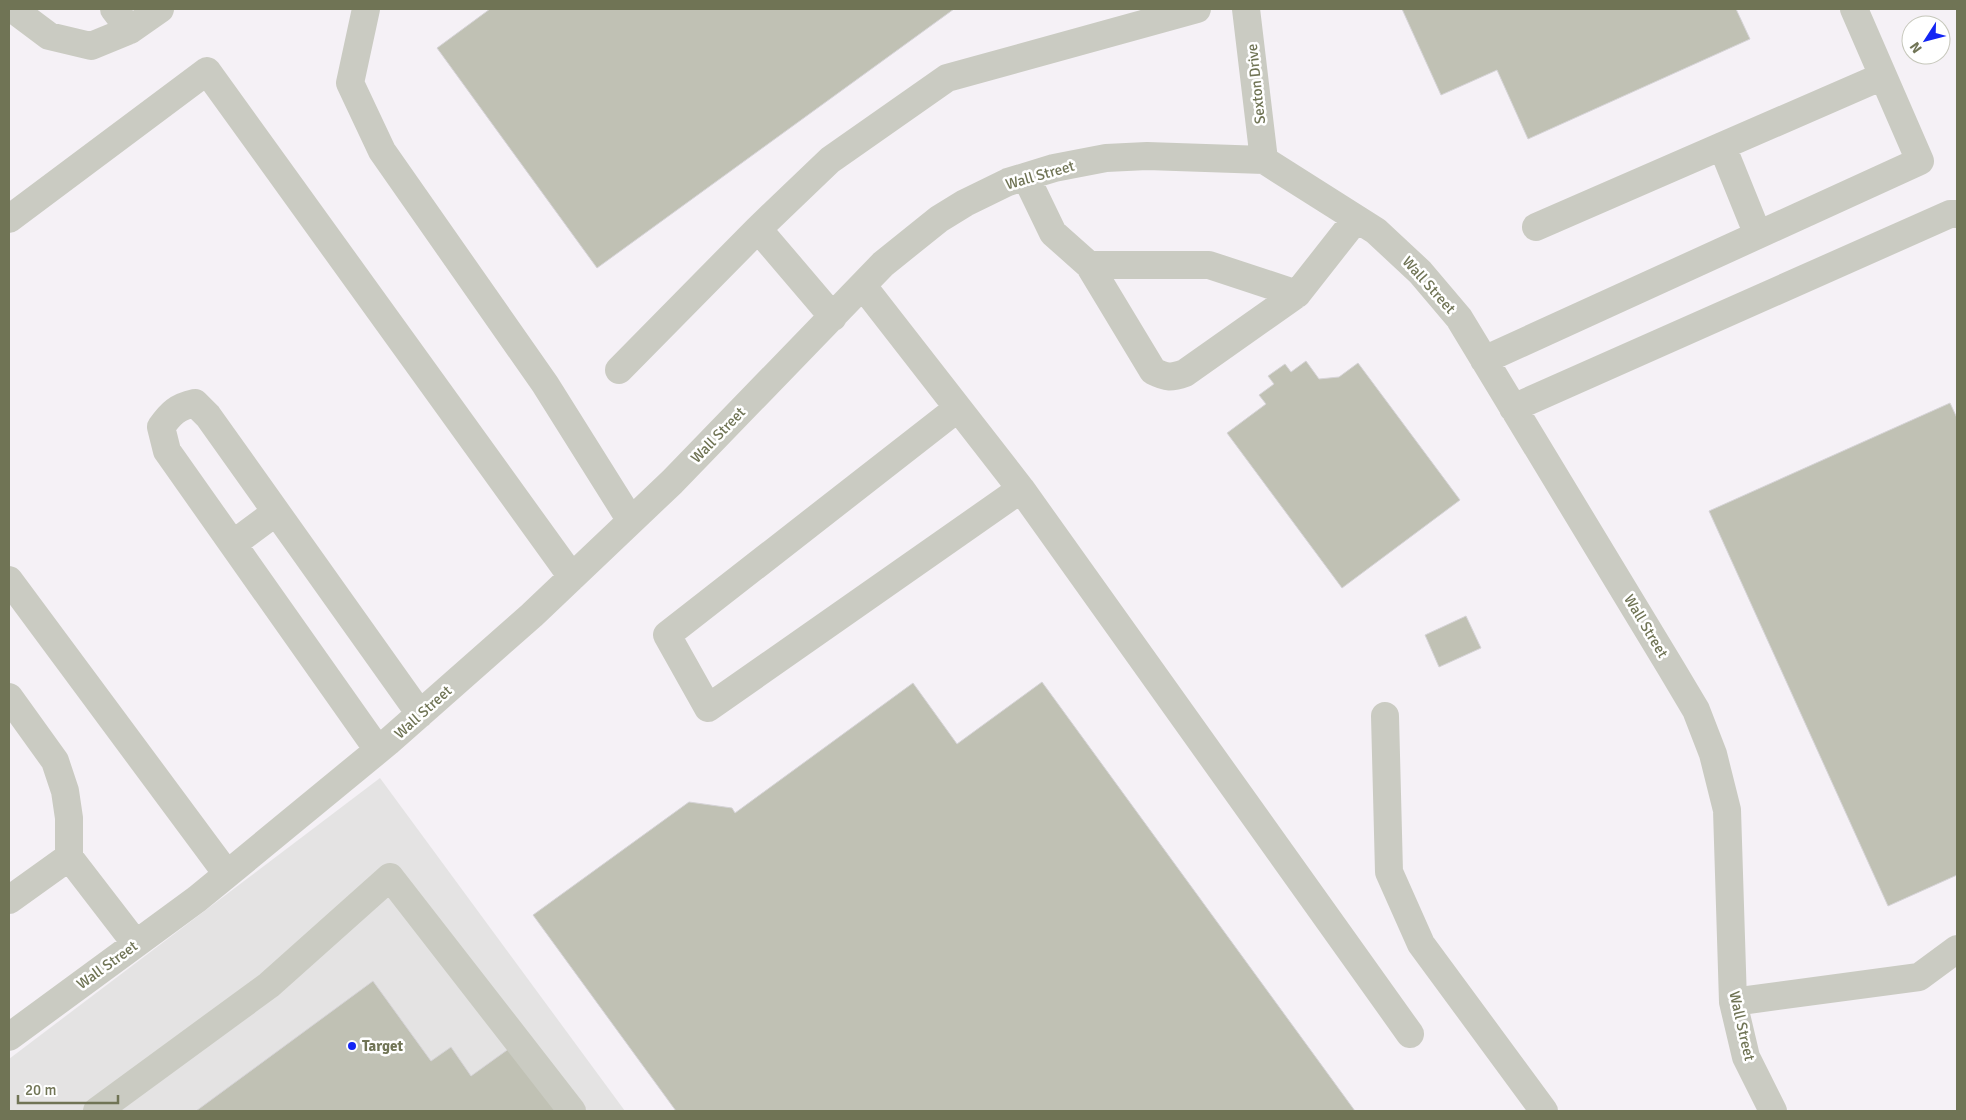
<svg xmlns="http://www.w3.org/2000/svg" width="1966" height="1120" font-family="Signika,sans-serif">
	<rect width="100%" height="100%" fill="#f5f1f6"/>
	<path fill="#e4e3e3" d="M380 778 625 1111H9V1059Z"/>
	<path fill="#c0c1b4" stroke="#d6d4d7" d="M490 9H954L597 268 437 48Z
		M1402 9H1736L1750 39 1528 139 1497 70 1441 95Z
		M1306 361 1319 379 1339 377 1358 363 1460 500 1342 588 1227 433 1266 404 1259 395 1274 384 1268 376 1285 364 1291 372Z
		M1950 403 1957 418V875L1888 906 1709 511Z
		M1466 616 1481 648 1439 667 1425 635Z
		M1042 682 1355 1111H676L533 915 689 802 732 808 735 813 913 683 957 744Z
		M373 981 431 1061 451 1047 471 1076 514 1045 561 1111H196Z"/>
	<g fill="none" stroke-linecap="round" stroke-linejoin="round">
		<path stroke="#cacbc2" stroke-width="28" d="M13 9 49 36 91 46 130 30 114 9
			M366 9 350 83 382 151 545 384 631 521
			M1246 9 1264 160
			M130 30 160 9
			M1722 146 1758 235
			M1026 177 1053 233 1089 265H1209L1297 294 1356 219
			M9 219 207 71 572 577
			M1536 227 1883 76
			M758 229 830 160 947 78 1197 9
			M1089 265 1153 371C1167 378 1171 378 1185 373L1297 294
			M863 286 1021 489 708 708 667 635 958 408
			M1484 360 1920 161 1854 9
			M619 370 758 229 833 317
			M1513 408 1950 214H1957
			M1021 489 1410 1034
			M233 544 276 512
			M9 580 227 874
			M9 697 55 761 65 791 69 818V857
			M1385 716 1389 872 1421 944 1544 1111
			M378 750 167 451 161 427C171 413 177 407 195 403L208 416 420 714
			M9 900 69 857 136 944
			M1733 1002 1919 977 1957 949
			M9 1037 197 899 388 742 532 615 672 482 883 264 939 219 965 203 1008 182 1054 168 1106 158 1147 156 1264 160 1376 231 1420 272 1459 318 1671 668 1696 710 1713 754 1727 810 1733 1002 1746 1057 1773 1111
			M97 1111 269 985 390 877 572 1111"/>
	</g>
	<circle fill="#1325f4" stroke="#fff" stroke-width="2" cx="352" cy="1046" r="5"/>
	<g text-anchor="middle" stroke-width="5" stroke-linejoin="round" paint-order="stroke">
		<g font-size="15" fill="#707455" stroke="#fff">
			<text transform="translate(1256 84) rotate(-96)" y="5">Sexton Drive</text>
			<text transform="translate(1040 175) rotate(-16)" y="5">Wall Street</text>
			<text transform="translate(1429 285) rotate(48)" y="5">Wall Street</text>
			<text transform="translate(718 435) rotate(-46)" y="5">Wall Street</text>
			<text transform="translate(1646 626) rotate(59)" y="5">Wall Street</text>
			<text transform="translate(423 712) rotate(-42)" y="5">Wall Street</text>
			<text transform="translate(107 965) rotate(-36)" y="5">Wall Street</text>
			<text transform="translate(1742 1026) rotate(77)" y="5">Wall Street</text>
		</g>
		<g font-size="15" font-weight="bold" fill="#707455" stroke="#fff" text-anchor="start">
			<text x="362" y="1051">Target</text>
		</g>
	</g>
	<rect width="1966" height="1120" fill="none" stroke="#707455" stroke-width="20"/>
	<g transform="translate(1926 40) rotate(234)"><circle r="24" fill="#ffffff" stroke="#c6c7bb"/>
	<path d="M0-4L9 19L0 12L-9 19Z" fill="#1325f4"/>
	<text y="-8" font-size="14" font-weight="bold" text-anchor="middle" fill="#707455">N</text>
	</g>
	<path d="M18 1095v8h100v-8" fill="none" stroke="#707455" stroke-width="2.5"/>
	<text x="25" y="1095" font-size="15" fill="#707455" stroke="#ffffff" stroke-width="4" paint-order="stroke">20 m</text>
</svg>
